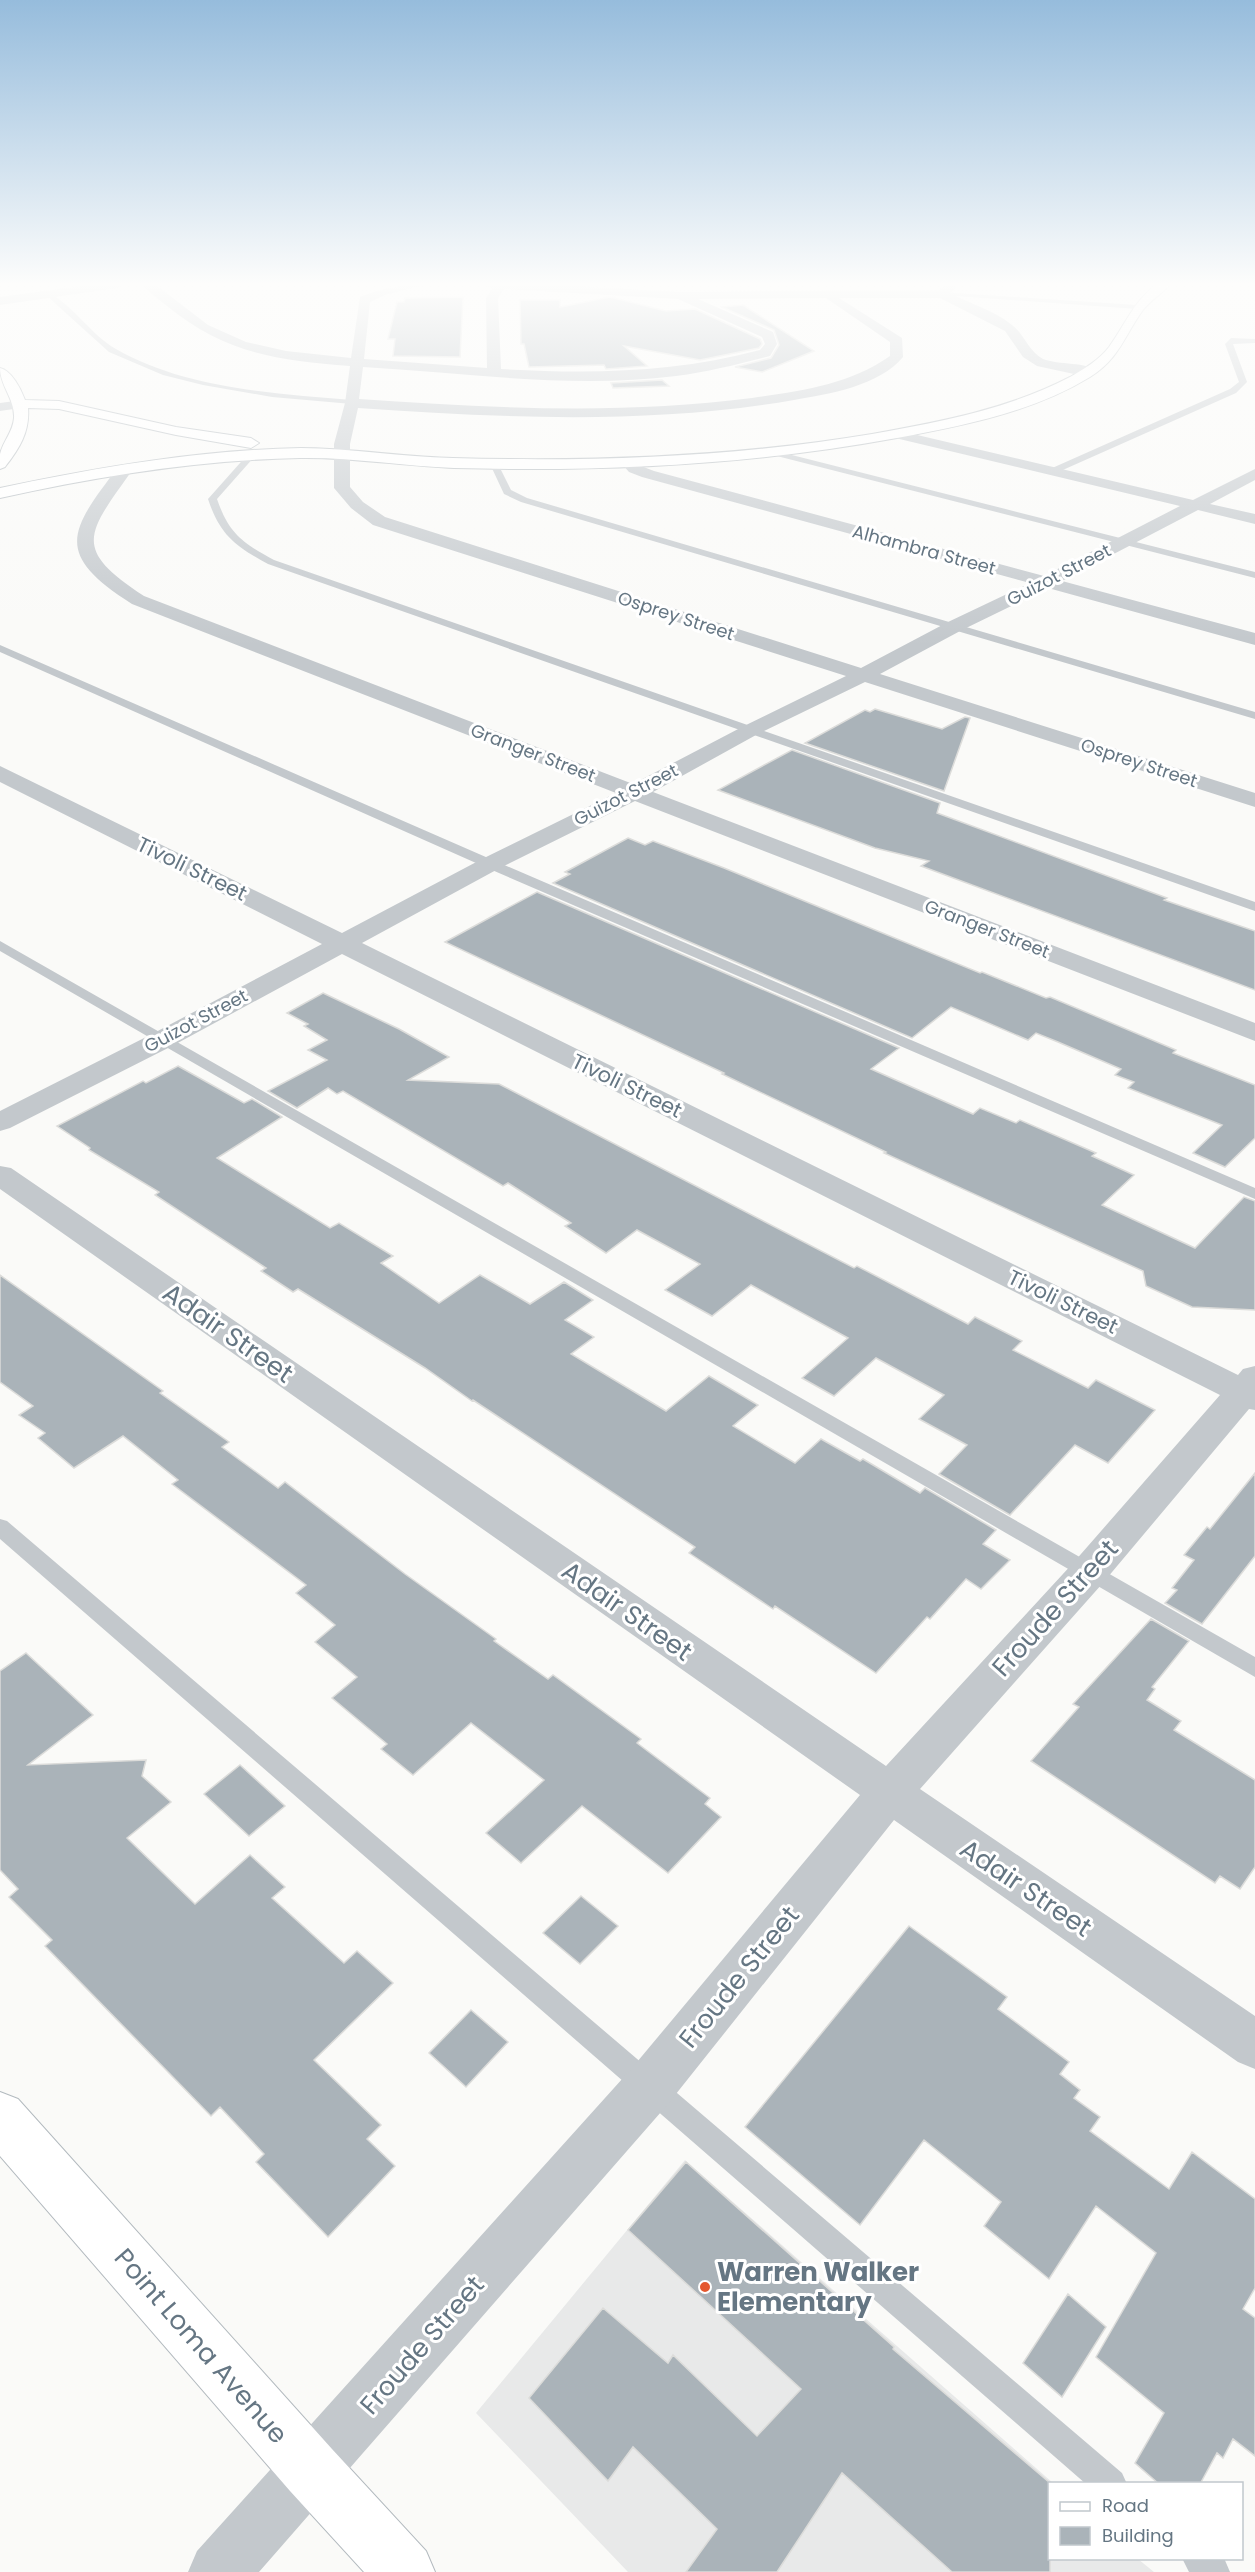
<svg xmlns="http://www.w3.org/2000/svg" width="1255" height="2572" font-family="Poppins,sans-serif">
	<rect width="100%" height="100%" fill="#fafaf8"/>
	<path fill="#e8e9e9" d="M685 2160 1053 2483 1050 2484V2558L1138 2559 1154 2572H628L476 2413Z"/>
	<path fill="#aab3b9" stroke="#dcdcda" stroke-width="1.5" d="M463 297 460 357 393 356 395 339H388L397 302H404L405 298Z
		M610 297 666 311 695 309 760 339 762 344 759 348 700 360 624 346 647 366 606 369 604 365 529 367 524 344H521L520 300H560V307Z
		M743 305 814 351 762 372 735 367 771 358 779 345 774 330 722 307Z
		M662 380 669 386 613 388 611 383Z
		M875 709 942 729 965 717 970 718 944 791 805 743 865 710 870 712Z
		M792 750 940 803 937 813 1167 898 1164 900 1255 931V990L921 866 929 861 875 848 718 790Z
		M628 838 645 845 653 841 724 868 980 973 982 972 1046 998 1050 997 1176 1050 1173 1053 1255 1085V1138L1225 1167 1193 1153 1222 1125 1128 1088 1134 1082 1115 1075 1121 1069 1058 1042 1036 1033 1028 1040 951 1007 912 1038 553 883 570 874 565 872Z
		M537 892 899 1048 871 1069 973 1114 980 1108 1016 1123 1020 1120 1096 1153 1092 1156 1134 1175 1102 1205 1195 1248 1244 1197 1255 1201V1310L1192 1307 1146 1286 1143 1271 884 1153 886 1152 722 1074 724 1073 445 942Z
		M323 993 399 1029 449 1057 408 1080 499 1084 854 1268 857 1266 968 1324 975 1317 1022 1341 1013 1350 1088 1388 1096 1380 1155 1410 1108 1463 1075 1445 1010 1515 939 1474 967 1445 919 1419 944 1395 876 1358 834 1396 802 1378 848 1338 751 1285 712 1316 665 1290 700 1264 637 1230 606 1253 565 1226 571 1223 508 1183 503 1186 343 1091 337 1094 328 1088 297 1108 268 1091 327 1060 308 1050 327 1040 304 1026 308 1024 287 1013Z
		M178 1066 244 1103 252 1099 282 1117 217 1158 330 1228 339 1223 393 1256 381 1263 439 1303 480 1275 530 1304 564 1282 593 1300 565 1320 594 1337 571 1354 666 1411 709 1376 758 1405 733 1426 795 1463 821 1439 860 1461 863 1459 920 1493 925 1488 996 1530 983 1544 1010 1560 981 1589 966 1579 930 1619 927 1617 876 1673 775 1606 773 1609 689 1553 695 1547 473 1400 472 1401 425 1368 298 1289 293 1292 261 1271 266 1268 155 1195 159 1192 89 1150 90 1148 57 1126 143 1081 146 1083Z
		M0 1275 163 1391 160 1393 229 1442 222 1447 278 1488 285 1482 405 1574 496 1639 494 1641 548 1679 553 1675 641 1739 637 1743 710 1798 705 1804 721 1817 668 1873 582 1806 521 1863 486 1833 544 1780 471 1723 413 1775 381 1749 387 1744 332 1698 357 1677 315 1642 335 1625 296 1593 306 1585 172 1484 178 1480 123 1436 74 1468 38 1438 45 1433 19 1415 33 1406 0 1382Z
		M1255 1473V1556L1202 1624 1165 1603 1177 1590 1172 1588 1194 1560 1184 1555 1207 1527 1210 1529Z
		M1151 1619 1189 1641 1152 1687 1155 1689 1147 1700 1181 1721 1174 1730 1255 1780V1867L1240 1889 1220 1876 1215 1883 1031 1761 1079 1707 1073 1704Z
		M26 1653 93 1715 28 1765 146 1760 142 1776 171 1802 127 1838 195 1904 250 1855 285 1887 272 1898 344 1963 357 1951 393 1983 314 2060 381 2125 367 2139 395 2166 328 2237 256 2162 264 2154 220 2107 211 2116 45 1946 52 1940 9 1897 18 1889 0 1870V1671Z
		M240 1765 285 1806 249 1836 204 1794Z
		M581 1896 618 1926 580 1964 543 1933Z
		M909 1926 1007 1997 998 2009 1069 2062 1060 2074 1080 2090 1074 2098 1100 2117 1090 2131 1169 2189 1192 2152 1255 2199V2288L1243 2309 1255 2318V2456L1233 2439 1223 2458 1217 2453 1200 2484H1159L1135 2463 1164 2413 1096 2357 1156 2253 1096 2206 1049 2279 984 2226 1001 2202 924 2140 860 2225 745 2127Z
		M471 2010 508 2042 466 2087 429 2053Z
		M686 2162 894 2347 893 2349 1050 2483V2572H952L842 2473 777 2572H686L717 2529 633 2447 608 2481 529 2398 603 2308 668 2363 673 2355 757 2436 801 2389 628 2230Z
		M1068 2294 1106 2327 1062 2397 1023 2363Z"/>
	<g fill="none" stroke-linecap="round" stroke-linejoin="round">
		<defs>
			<path id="secondary" d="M1156 285H1170C1161 294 1151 300 1143 310 1124 336 1120 358 1090 377 1033 412 962 426 897 438 751 465 602 472 454 468 402 466 351 457 300 458 198 460 99 476 0 498V488C99 467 200 450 301 448 352 448 402 457 453 458 593 462 734 457 872 434 939 422 1009 409 1070 377 1084 369 1099 360 1109 347 1125 325 1133 302 1156 285Z
				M0 368C12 371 21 389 25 400L59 401 176 427 251 438 259 443 251 448 176 435 59 409 28 408C30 432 19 449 5 467L0 469C0 464 0 458 0 454 3 441 13 432 14 418 15 399 0 386 0 368Z
				M0 2092 18 2099 332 2449 426 2551 435 2572H364L290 2491 0 2156Z"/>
		</defs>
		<use href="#secondary" stroke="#b3babf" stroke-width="2"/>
		<path fill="#c3c8cc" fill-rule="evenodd" d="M940 292 1137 305 1140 307 1137 309 942 295Z
			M49 293C74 306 91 335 116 349 186 389 273 393 352 400L356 402 352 404 272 397 203 385 163 375 109 352 47 296Z
			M1231 338 1255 339V343L1233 344 1247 382 1236 393 1056 473H1050V469L1230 389 1239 382 1225 344Z
			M772 450 1255 572V578L769 454V450Z
			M248 454 255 456 217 499C229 534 243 543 274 560L1255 902V911L268 564C235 546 220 535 208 499Z
			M491 462H497L511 490 527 498 1255 712V719L521 502 504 494 490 464Z
			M0 645 495 861 1255 1188V1199L485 867 0 652Z
			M0 941 1255 1657V1677L0 951Z
			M0 1519 7 1521 1122 2473 1127 2484H1086L0 1539Z
			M1182 2558H1224L1230 2572H1189Z"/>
		<path fill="#c3c8cc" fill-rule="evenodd" d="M88 285H122L117 288 0 305V297Z
			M143 285H156L208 325 246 342 286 351 351 358 360 297C382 288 400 285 423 285L385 295 370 302 364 359 487 368 486 298 492 289 485 285H559L680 292 939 290 945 285H958L950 293C970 304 994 310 1012 325 1025 335 1028 351 1043 359 1058 365 1088 362 1097 371L1090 375 1074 374 1037 366 1023 357 1005 331 940 298H839L902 338 903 357C879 386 829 394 794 400 649 425 504 418 358 408L350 444V487L363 502 385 517 861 668 948 622 1030 583 642 477 629 472 622 464 625 461H635L641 466 654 471 1044 576 1180 506 891 437 889 434 891 431 896 430 1193 500 1255 469V480L1210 504 1255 514V524L1198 510 1062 581 1255 633V645L1048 588 962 630 880 674 1255 793V807L865 682 756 735 653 792 1255 1023V1041L635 801 498 869 362 943 1238 1375 1243 1369 1255 1366V1410L1249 1409 1102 1584 920 1789 1255 2016V2069L1238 2062 894 1820 668 2104 259 2572H188L197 2551 632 2068 860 1795 0 1189V1166L11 1168 886 1766 1074 1562 1220 1395 342 954 174 1045 10 1128 0 1131V1111L154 1033 322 944 0 782V766L342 933 482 859 616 793 132 604C53 554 69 531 119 466L125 464 133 469C89 532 69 548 144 596L633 784 742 727 846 676 373 525 351 508 334 488V444L345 403 350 366C277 360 226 354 167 306 159 300 150 293 143 285ZM504 289 678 299 762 337 765 344 760 350C673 373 591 374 501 369L498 298ZM826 298 890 342V356C849 385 800 391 752 398 621 415 490 408 359 399L363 367C467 373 573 389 676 376 708 372 739 364 770 356L777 344 773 332 698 299Z
			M22 400 27 401 29 404 27 407 0 411V403Z"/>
		<use href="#secondary" fill="#fff" fill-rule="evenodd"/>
	</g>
	<linearGradient id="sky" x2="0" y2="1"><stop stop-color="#96bcdc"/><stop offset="0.44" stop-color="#fdfdfc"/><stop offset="1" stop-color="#fdfdfc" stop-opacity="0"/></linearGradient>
	<rect width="1255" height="646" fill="url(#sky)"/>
	<circle fill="#e4572e" stroke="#fff" stroke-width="2" cx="705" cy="2287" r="6"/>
	<g text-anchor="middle" stroke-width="6" stroke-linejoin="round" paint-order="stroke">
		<g font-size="18" fill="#657683" stroke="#fff">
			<text transform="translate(924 550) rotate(15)" y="6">Alhambra Street</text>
			<text transform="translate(1059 575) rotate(-27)" y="6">Guizot Street</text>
			<text transform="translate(676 616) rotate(18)" y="6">Osprey Street</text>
			<text transform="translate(533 753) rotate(21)" y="6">Granger Street</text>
			<text transform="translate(1139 763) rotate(18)" y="6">Osprey Street</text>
			<text transform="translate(626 795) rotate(-27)" y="6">Guizot Street</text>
			<text transform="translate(987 929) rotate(21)" y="6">Granger Street</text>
			<text transform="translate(196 1021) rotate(-28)" y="6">Guizot Street</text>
		</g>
		<g font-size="21" fill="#657683" stroke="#fff">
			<text transform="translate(192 869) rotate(26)" y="7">Tivoli Street</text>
			<text transform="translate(627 1086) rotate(26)" y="7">Tivoli Street</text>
			<text transform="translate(1063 1302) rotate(26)" y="7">Tivoli Street</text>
		</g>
		<g font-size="26" fill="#657683" stroke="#fff">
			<text transform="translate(228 1333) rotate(35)" y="9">Adair Street</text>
			<text transform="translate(1055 1608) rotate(-48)" y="9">Froude Street</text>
			<text transform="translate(627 1611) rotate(35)" y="9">Adair Street</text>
			<text transform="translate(1026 1888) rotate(34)" y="9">Adair Street</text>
			<text transform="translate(739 1977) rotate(-51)" y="9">Froude Street</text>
			<text transform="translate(422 2345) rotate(-49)" y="9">Froude Street</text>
			<text transform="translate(201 2346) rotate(49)" y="9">Point Loma Avenue</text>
		</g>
		<g font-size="26" font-weight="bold" fill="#657683" stroke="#fff" text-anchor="start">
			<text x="717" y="2281">Warren Walker<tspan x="717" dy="30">Elementary</tspan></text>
		</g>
	</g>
	<rect x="1048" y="2482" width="195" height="78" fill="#ffffff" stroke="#c1c8cd" stroke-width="1.5"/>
	<rect x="1060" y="2502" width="30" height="9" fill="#ffffff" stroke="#c1c8cd" stroke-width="1.5"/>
	<text x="1102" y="2512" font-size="18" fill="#657683">Road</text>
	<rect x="1060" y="2527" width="30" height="18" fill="#aab3b9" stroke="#c1c8cd" stroke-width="1.5"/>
	<text x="1102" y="2542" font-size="18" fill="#657683">Building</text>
</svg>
